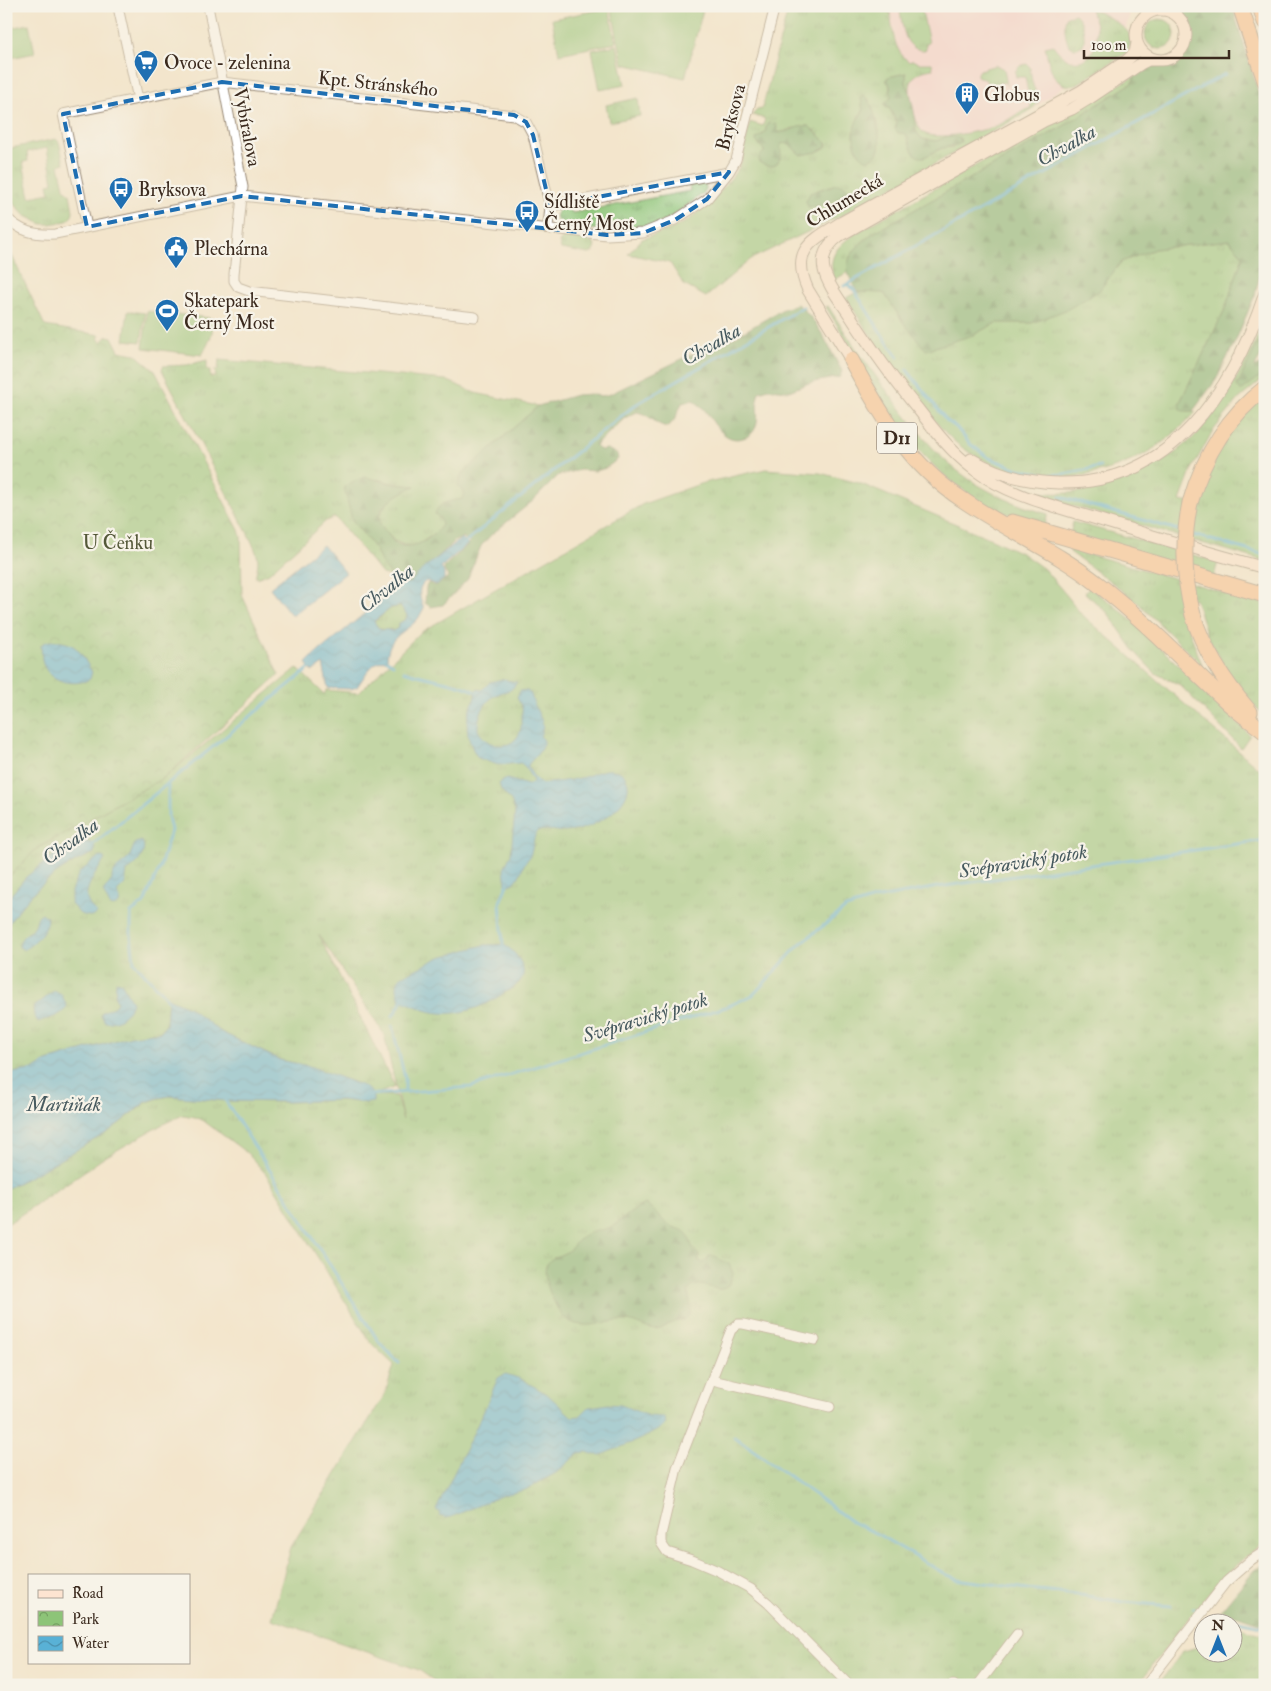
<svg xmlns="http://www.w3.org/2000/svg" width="1271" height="1691" font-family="'IM FELL Double Pica',serif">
	<defs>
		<pattern id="grass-tufts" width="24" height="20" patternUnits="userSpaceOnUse" patternTransform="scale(1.25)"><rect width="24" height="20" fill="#8dc478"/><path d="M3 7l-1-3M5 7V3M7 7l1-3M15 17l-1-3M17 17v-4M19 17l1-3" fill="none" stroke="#749f62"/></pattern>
		<pattern id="forest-firs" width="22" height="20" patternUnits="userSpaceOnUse" patternTransform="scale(1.25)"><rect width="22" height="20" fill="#72aa68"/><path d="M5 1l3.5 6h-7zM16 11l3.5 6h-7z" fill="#5f8b55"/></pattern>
		<pattern id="park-crowns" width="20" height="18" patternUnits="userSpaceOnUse" patternTransform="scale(1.25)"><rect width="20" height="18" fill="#8dc478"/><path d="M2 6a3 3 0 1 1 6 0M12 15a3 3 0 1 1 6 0" fill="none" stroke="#749f62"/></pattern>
		<pattern id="water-waves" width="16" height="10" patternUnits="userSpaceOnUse" patternTransform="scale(1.25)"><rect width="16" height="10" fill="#59b1d6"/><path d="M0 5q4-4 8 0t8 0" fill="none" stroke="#4b90ad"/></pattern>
	</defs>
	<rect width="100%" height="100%" fill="#f7f3e8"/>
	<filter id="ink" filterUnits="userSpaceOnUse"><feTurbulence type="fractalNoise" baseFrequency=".02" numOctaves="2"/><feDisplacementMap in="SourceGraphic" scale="10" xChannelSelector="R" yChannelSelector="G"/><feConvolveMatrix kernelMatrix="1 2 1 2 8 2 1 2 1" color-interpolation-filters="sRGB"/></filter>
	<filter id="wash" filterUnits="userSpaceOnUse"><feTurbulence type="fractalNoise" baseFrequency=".0096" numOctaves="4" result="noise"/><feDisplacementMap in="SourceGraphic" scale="20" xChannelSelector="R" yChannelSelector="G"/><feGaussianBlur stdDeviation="1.12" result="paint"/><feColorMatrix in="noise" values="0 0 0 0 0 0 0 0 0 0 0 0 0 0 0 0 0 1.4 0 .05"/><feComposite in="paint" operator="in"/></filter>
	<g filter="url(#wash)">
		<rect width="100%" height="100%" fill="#f3e5cc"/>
		<path fill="#f7cfd1" d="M886 6H1132L1119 52 1078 76 1031 110 937 163 915 134 890 12H887Z"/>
		<path fill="url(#grass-tufts)" stroke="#64774b" fill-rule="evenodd" d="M789 6H886L887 12H890C893 30 893 52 910 62L912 60 919 63H932L933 69C919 71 909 76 910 92L906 83V73L888 77 891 98 890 109 897 124 895 129 906 134 913 152 924 157 942 148 954 147 948 136 936 141 922 139 916 131 915 116C917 122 918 129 924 133 934 141 984 131 996 126 1009 121 1017 112 1031 108L1025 77H1016L1015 72 1019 66 1027 64 1030 67C1031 73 1031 79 1033 85 1037 98 1045 97 1031 110L845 214 751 259 706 297 684 285 670 263 628 254 642 239 674 228 689 220 720 192 738 169 742 160 750 122 763 126 765 119 752 115 757 110 762 109ZM861 97 868 98 878 124 879 148 858 116 863 112ZM766 127 782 133 793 128 814 130 827 144 826 147 817 152 801 155 791 146 785 142 780 144V148L764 152V150L756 141 761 135 765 133ZM836 184 849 190 836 199 818 206 806 201 815 191Z
			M899 6H921L929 43 926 44V49L925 50C902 51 903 23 899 6Z
			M1090 10C1097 10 1102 14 1108 17 1123 26 1140 36 1125 54L1077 84C1053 93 1049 63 1045 47L1053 45C1080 84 1111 45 1090 10Z
			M1075 14C1083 19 1086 37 1083 45L1077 48C1074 48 1072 48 1069 45 1065 39 1063 21 1067 16Z
			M1145 34a15 15 0 1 1 30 0a15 15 0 1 1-30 0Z
			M996 65 1004 69 1007 86 1005 82 988 86 986 80 977 76V73L979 70Z
			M1135 76 1132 83 1062 127 873 233C860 243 849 254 848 272L834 280C827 256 837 246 856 233Z
			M56 139 59 142 64 163 59 165 64 188 70 194 73 211 72 216 67 221 50 224H42L24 215 6 194V149ZM47 148 53 183 48 184 50 193 30 197 23 162 28 161 27 152Z
			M698 182H702L706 186V189L703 194C691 201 674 217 662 222 638 231 582 233 559 223 555 217 556 212 561 208H569L572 213 690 191 689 183Z
			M565 236 589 239 595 245 593 252 589 254 561 249 559 242Z
			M1229 240 1243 256 1225 309 1179 404 1187 411H1193L1196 412C1167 444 1132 466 1090 474 1050 483 1010 476 974 455 955 445 941 428 927 412 897 376 871 337 846 298L857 292 884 293 903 322 973 335 996 323H1032L1098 291 1121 262 1155 249Z
			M828 306C850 341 874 375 900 408 918 431 936 455 959 472 985 492 1016 505 1048 514L1044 527C1022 520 1001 512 981 501 903 457 872 379 826 307Z
			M1265 318V327L1237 386 1241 390 1265 373V377L1239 399 1212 432 1192 469 1180 501 1197 504C1200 479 1223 440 1239 421 1247 412 1256 404 1265 396V561L1027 493 1029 491C1056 496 1085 493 1111 484 1137 476 1164 463 1185 445 1220 416 1248 360 1265 318Z
			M207 360V370H210V377H216L215 370H218L219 360 446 380 475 393 538 406 461 475 459 486 465 494 462 499 442 504 440 518 442 525 438 531 419 544 412 546 404 545 394 541 380 524 379 516 386 504 394 497 414 486 395 484 377 479 352 520 375 549 383 566 393 577 382 574 335 517 326 521 269 573 256 578C255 572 258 568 258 562 258 554 253 545 250 538L162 370 163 366 187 365Z
			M766 469 820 473 859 483 994 540 1023 554 1044 569 1069 598 1080 613 1265 774V1542C1212 1578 1177 1636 1137 1685H440L419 1670 272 1619 291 1547 385 1394 394 1365 371 1343 266 1174 247 1153 205 1122 195 1117 183 1115 163 1124 105 1157 6 1225V1189L40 1171 108 1132 147 1102 159 1098 170 1096 227 1101 288 1102 341 1100 367 1103 309 1066 280 1060 221 1032 188 1007 168 999 166 1025 160 1032 131 1036 47 1061 35 1069 6 1074V928C28 893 55 869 94 853L26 877 6 901V880L36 849 165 777 297 668 324 694 327 690 359 693 421 632 643 504 703 483ZM319 935 384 1034 403 1120 396 1096 374 1095 395 1087Z
			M1073 522 1218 562 1214 576 1070 535Z
			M1071 549 1265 604V717L1232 680 1207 635 1195 599 1179 602 1183 618 1188 627 1202 665 1138 603 1110 581 1070 552Z
			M1089 588 1111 603 1131 619 1250 735 1241 748 1180 685 1155 673 1135 652 1108 613 1085 593Z
			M400 606 407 615 406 619 398 624V628L393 631 391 629C382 631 379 629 374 622L391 608Z
			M1234 1626 1265 1635V1685H1158L1183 1651 1201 1646 1203 1643 1204 1654H1234Z"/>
		<path fill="url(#forest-firs)" stroke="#566a43" d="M1177 6H1232L1255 80 1265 120V254L1255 295 1236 340 1216 380 1193 411H1183L1180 409 1179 404 1225 309 1243 256 1229 240 1155 249 1121 262 1099 291 1068 309 1032 323H996L973 335 926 350 903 322 884 293 857 292C854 286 850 279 848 273 844 256 862 242 873 233L1062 127 1132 83C1142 59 1154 70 1171 63 1187 57 1196 38 1189 21 1186 16 1181 11 1177 6Z
			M906 73V83L910 92 915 116 916 131 922 139 936 141 948 136 960 138 961 143C954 147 949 146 942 148 936 150 930 155 924 157 911 159 910 142 906 134L898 133 895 129 897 123 890 109 885 107V103L891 98 890 85 886 81 888 77Z
			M863 95C873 98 882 138 879 149 878 155 874 157 868 160 850 153 850 124 863 112L861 97Z
			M769 123 776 124 778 132C789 134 797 124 809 126L826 142V147L817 152 801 155C794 150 790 141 781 144 780 147 781 152 781 156 778 168 767 168 759 162V157L764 152V150L756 141V139L765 133 767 124Z
			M836 184H842L849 190C840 199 820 208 808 207L806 201 810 193Z
			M797 304C819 320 829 349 842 371L840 377 809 383 789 391 769 389 759 392C755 402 759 412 757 422 756 429 752 435 746 437 727 445 716 427 707 413 704 408 698 404 693 400L682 403 675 419 668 427C654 425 652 415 637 412L625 418 598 443 596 447 601 450 607 449 617 454 618 459 606 468 596 471 580 470 559 475 534 500 491 535 481 546 467 580 443 605 431 607 425 603 426 587 428 583 436 586 448 577 444 570 445 566 470 543 463 537 455 541 410 583 400 584 383 566 375 549 352 520 344 487 354 481 365 477 395 484 415 486C403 492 373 506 380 523 381 527 385 530 387 533 389 535 392 540 394 542 411 553 432 539 442 525L440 518 435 514C438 502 451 501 462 499L465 494 458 486 461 475 538 406 576 395 591 394 602 396 610 394 686 357 726 342 783 309Z
			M1265 327V350L1254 368 1265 362V373L1241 391 1237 386Z
			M645 1204C655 1209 660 1219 669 1225 674 1229 683 1228 687 1234 691 1241 691 1248 698 1254L699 1261 703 1263 706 1261 709 1256H713L729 1264 733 1273C726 1304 709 1280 694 1286 680 1291 699 1308 686 1318 684 1320 680 1320 678 1321 672 1322 667 1326 661 1329 650 1333 637 1321 625 1321 608 1320 594 1328 576 1324 562 1320 557 1309 552 1297 548 1289 542 1272 547 1264 551 1256 562 1256 569 1250 575 1245 578 1238 585 1235 593 1230 603 1231 611 1227 623 1220 631 1210 645 1204Z
			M1265 1564V1625L1221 1610 1254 1570Z"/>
		<path fill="url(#park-crowns)" stroke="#64774b" d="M638 98 640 116 609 122 606 105Z
			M6 243 45 326 100 335 98 338 101 342 108 336 112 337 119 351 135 354 155 371 239 530 241 537 242 595 279 675 165 777 36 849 6 880Z"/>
		<path fill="#8dc478" stroke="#64774b" d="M611 6H704L685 78 623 64Z
			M609 8 616 43 559 54 552 19Z
			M29 24 35 53 6 59V29Z
			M617 45 625 85 600 90 592 50Z
			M128 311 145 313 141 342 124 340Z
			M147 311 211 318C216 330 208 344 202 355L143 348Z"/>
		<path fill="url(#water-waves)" stroke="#4a6e7a" fill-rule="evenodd" d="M462 538 468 544 441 567 444 573V579L437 585 426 581C416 588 420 598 424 608 421 613 419 619 415 622 401 635 388 637 387 660 371 661 366 675 357 687L351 689 328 688 323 664 312 672 306 663 312 657 400 584 410 583 424 568ZM400 606 407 615 406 619 398 624V628L393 631C383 627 381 635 374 621L391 608Z
			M323 545 346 573 292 616 270 588Z
			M49 641C77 641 79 650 92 672L90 679C75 687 51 682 44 666 41 661 42 652 41 646L43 643Z
			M502 679 517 682C510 694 508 689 498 694 485 699 477 717 478 730 486 748 514 752 520 731 522 727 521 723 521 719 521 715 523 712 522 708 521 704 518 701 517 697L520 691 526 690 531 694 534 704 542 721 543 728 540 736 544 740C542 752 534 757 528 765 530 773 536 780 542 784 554 782 567 781 580 778 590 776 602 768 613 770 618 770 623 773 626 778 636 796 609 818 594 824 586 828 574 832 564 832 556 831 547 829 538 831 532 838 534 845 531 853 530 858 527 860 525 863 520 872 520 881 509 885L506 884 504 869 511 854 515 811 511 801 501 790 499 783 504 779H507L528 785 532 783 533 781 525 767 521 763 498 765 478 758C468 743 464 726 470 709 473 703 476 697 475 691L478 689 482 690 490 682Z
			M142 841C148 853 137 865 127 871L125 884 117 892 120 899 119 904 114 907 110 906 103 892 112 880V876L117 868 129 858 135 843Z
			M82 842H89L93 844 95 848 94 853C55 869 28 893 6 928V901L26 877 54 855Z
			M102 857 105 859C99 870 82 889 88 902 90 907 95 910 97 914L92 917 80 914 71 904V891L79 873 97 858Z
			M42 913 47 917C47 932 35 942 24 950L19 947C20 935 28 935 34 927 38 921 35 917 42 913Z
			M484 945C489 945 498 944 503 945 512 947 526 965 523 975 521 984 511 989 504 993 481 1009 453 1019 425 1010 417 1007 408 1003 400 1000 397 991 394 983 402 976L440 957Z
			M116 981 121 982 132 1002C129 1014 118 1024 105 1022L101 1015 102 1012 115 1006 117 1002 115 997Z
			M54 991 62 995 67 1007C61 1017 48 1018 38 1022L34 1016 33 1008Z
			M168 998 188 1007 221 1032 280 1060 309 1066 361 1085 370 1091 373 1095V1102L367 1103 341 1100 288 1102 227 1101 170 1096 158 1098 146 1102 108 1132 40 1171 6 1189V1074L35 1069 47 1061 131 1036 160 1032 166 1025Z
			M506 1374 521 1379 547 1394 572 1417 580 1416 589 1407 608 1404 621 1405 649 1416 664 1417 665 1424C654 1436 617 1448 601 1455H595L587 1452 579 1453 556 1473 525 1490 503 1495 451 1517 446 1518 439 1516 440 1512 436 1510 483 1413 498 1378 503 1375Z"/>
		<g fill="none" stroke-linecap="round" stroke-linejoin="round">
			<path stroke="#59b1d6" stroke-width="3" d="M847 284 854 290 885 339 898 357
				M844 286 1225 74
				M907 370 947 421 956 427 970 444 989 458 1018 469 1049 475 1064 474 1100 467
				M1060 497 1182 531
				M1190 534 1262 554
				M464 543 635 405 803 307
				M387 660 393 664
				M404 671C427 679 453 681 475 691
				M168 784V817L171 830 160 867 144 903 131 913V936L134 962 168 1000
				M91 846 311 667
				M503 945 500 902 507 885
				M393 1016 402 1001
				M392 1026 405 1078V1092
				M369 1095 471 1087 726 1007 753 995 800 944 846 908 874 899 938 887 1265 840
				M225 1100 379 1342 399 1363
				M734 1437 738 1439 852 1522 879 1535 945 1574 957 1579 1027 1589 1068 1593 1124 1602 1171 1606
				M1193 1608 1198 1609
				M1216 1616 1265 1627"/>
		</g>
	</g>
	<g filter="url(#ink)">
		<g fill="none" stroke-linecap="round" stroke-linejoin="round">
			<defs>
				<path id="street" d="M208 6 243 187 234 274V281L238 287 249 291 475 317
					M118 7 138 99
					M550 206 729 172
					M6 217C21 232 34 235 55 234L242 196 607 235 643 233 675 220 707 199 729 172 736 160 775 6
					M87 227 63 114 222 82 514 115 526 122 533 135 550 206 548 228
					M815 1340 743 1324H738L731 1330 677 1468 661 1535V1543L667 1552 692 1560 718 1571 751 1589 768 1603 849 1685
					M712 1380 830 1407
					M952 1685H954
					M978 1685 1017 1634
					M1146 1685 1226 1582 1251 1560 1265 1551"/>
				<path id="secondary" d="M1136 35a25 25 0 1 1 50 0a25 25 0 1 1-50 0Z
					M1157 60H1148L1142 63 1090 98 1072 109 1044 121 839 236C807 260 831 287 847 311 869 345 892 378 918 409 935 431 952 453 975 470 1008 495 1051 505 1090 517 1148 535 1206 552 1265 568
					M851 360 808 290C790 250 811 241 842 222L1081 91 1126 61 1135 53 1137 43
					M971 459C998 475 1026 482 1058 483 1172 486 1233 390 1265 293"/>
				<path id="highway" d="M1240 6 1265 81
					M1260 6 1265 22
					M851 360C882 416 908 464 963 500 1007 530 1056 551 1098 584 1143 619 1182 660 1224 699 1236 711 1251 721 1265 732
					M1190 503C1203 458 1227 417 1265 388
					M1012 522 1265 595
					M1193 615C1204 652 1225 683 1250 712"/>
			</defs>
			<use href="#street" stroke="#978875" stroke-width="11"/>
			<use href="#secondary" stroke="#978875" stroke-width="13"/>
			<use href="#highway" stroke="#978875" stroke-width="17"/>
			<use href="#street" stroke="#fff" stroke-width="9"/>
			<use href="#secondary" stroke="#fde4d1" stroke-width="11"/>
			<use href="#highway" stroke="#fabc8b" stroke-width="15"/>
			<defs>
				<path id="highway-bridge" d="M1190 503C1182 542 1183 577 1193 615"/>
			</defs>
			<use href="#highway-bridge" stroke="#978875" stroke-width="17" stroke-linecap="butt"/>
			<use href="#highway-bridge" stroke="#fabc8b" stroke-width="15"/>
		</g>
	</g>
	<path d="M0 0H1271V1691H0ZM222 82 514 115 526 122 533 135 550 206 729 172 707 199 675 220 643 233 607 235 242 196 87 227 63 114Z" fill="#f3e5cc" fill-opacity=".55" fill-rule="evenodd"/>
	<path fill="none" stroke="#1f6fb2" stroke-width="4" stroke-dasharray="10 6" stroke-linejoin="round" d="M222 82 514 115 526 122 533 135 550 206 729 172 707 199 675 220 643 233 607 235 242 196 87 227 63 114Z"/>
	<defs>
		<symbol id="supermarket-pin" viewBox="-11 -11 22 30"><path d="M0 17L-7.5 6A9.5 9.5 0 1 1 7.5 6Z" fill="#1f6fb2" stroke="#f7f3e8"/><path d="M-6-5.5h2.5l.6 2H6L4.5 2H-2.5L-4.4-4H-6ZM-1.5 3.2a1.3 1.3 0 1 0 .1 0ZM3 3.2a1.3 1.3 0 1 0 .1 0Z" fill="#fff"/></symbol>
		<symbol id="building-pin" viewBox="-11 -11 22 30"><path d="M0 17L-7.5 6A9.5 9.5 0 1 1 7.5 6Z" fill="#1f6fb2" stroke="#f7f3e8"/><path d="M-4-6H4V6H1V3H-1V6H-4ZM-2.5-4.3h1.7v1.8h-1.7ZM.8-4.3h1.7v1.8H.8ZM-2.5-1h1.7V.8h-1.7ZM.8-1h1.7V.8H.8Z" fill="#fff"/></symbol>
		<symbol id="bus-pin" viewBox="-11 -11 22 30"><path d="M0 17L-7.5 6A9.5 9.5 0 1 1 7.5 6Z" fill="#1f6fb2" stroke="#f7f3e8"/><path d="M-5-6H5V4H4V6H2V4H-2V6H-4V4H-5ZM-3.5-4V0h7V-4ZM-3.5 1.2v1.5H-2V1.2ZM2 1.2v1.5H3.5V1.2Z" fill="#fff"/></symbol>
		<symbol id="civic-pin" viewBox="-11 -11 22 30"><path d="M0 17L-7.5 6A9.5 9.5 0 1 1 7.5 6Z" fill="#1f6fb2" stroke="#f7f3e8"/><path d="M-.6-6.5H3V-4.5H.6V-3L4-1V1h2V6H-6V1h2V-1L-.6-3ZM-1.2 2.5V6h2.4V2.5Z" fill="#fff"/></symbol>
		<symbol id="stadium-pin" viewBox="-11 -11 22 30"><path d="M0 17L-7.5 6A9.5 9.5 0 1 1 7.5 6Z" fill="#1f6fb2" stroke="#f7f3e8"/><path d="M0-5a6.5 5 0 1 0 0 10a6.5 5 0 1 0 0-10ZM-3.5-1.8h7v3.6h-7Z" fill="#fff"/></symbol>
	</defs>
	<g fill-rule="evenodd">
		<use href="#supermarket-pin" x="132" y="48" width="28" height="38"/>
		<use href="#building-pin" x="953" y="80" width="28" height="38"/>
		<use href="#bus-pin" x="107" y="175" width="28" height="38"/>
		<use href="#bus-pin" x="513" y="198" width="28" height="38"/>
		<use href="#civic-pin" x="162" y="234" width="28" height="38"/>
		<use href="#stadium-pin" x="153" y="297" width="28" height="38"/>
	</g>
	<g text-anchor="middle" stroke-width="4.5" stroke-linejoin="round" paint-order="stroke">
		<rect fill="#f7f3e8" stroke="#73665b" stroke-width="1" x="877" y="422.5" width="40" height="31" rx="4"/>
		<g font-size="18" font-weight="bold" fill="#3b2a1e">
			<text x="897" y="444">D11</text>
		</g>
		<g font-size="19" fill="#3b2a1e" stroke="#f7f3e8" text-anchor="start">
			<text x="164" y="69">Ovoce - zelenina</text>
			<text x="984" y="101">Globus</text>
			<text x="138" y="196">Bryksova</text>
			<text x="544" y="208">Sídliště<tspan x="544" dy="22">Černý Most</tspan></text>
			<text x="194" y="255">Plechárna</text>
			<text x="184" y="307">Skatepark<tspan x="184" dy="22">Černý Most</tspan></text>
		</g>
		<g font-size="19" fill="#3b2a1e" stroke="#f7f3e8">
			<text transform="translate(378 83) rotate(6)" y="7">Kpt. Stránského</text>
			<text transform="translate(730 117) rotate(-75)" y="7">Bryksova</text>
			<text transform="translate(248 127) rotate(79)" y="7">Vybíralova</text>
			<text transform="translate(844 200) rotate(-31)" y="7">Chlumecká</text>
		</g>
		<g font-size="19" fill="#545839" stroke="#f7f3e8">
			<text x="118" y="549">U Čeňku</text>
		</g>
		<g font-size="20" font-style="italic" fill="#46595e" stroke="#f7f3e8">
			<text transform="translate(1066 145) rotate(-29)" y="7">Chvalka</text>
			<text transform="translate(711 344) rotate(-30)" y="7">Chvalka</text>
			<text transform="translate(386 588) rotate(-39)" y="7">Chvalka</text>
			<text transform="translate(70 841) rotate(-36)" y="7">Chvalka</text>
			<text transform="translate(1023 861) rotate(-9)" y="7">Svépravický potok</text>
			<text transform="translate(645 1017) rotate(-17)" y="7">Svépravický potok</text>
			<text x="64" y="1111">Martiňák</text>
		</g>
	</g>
	<rect width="1271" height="1691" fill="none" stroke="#f7f3e8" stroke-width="25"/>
	<rect x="28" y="1574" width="162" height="90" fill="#f7f3e8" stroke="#aca397"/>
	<rect x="38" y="1590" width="25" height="8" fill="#fde4d1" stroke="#aca397"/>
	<text x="72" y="1598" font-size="15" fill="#3b2a1e">Road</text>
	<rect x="38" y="1611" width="25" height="15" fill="url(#park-crowns)" stroke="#aca397"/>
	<text x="72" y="1624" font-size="15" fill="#3b2a1e">Park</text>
	<rect x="38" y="1636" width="25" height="15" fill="url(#water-waves)" stroke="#aca397"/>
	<text x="72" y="1648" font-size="15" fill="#3b2a1e">Water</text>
	<g transform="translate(1218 1638)"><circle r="24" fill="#f7f3e8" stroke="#aca397"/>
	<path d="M0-4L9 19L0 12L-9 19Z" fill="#1f6fb2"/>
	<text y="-8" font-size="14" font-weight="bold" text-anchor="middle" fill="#3b2a1e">N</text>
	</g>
	<path d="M1084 50v8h145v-8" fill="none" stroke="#3b2a1e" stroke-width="2.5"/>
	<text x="1091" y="50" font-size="15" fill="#3b2a1e" stroke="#f7f3e8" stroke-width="4" paint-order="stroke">100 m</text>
</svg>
